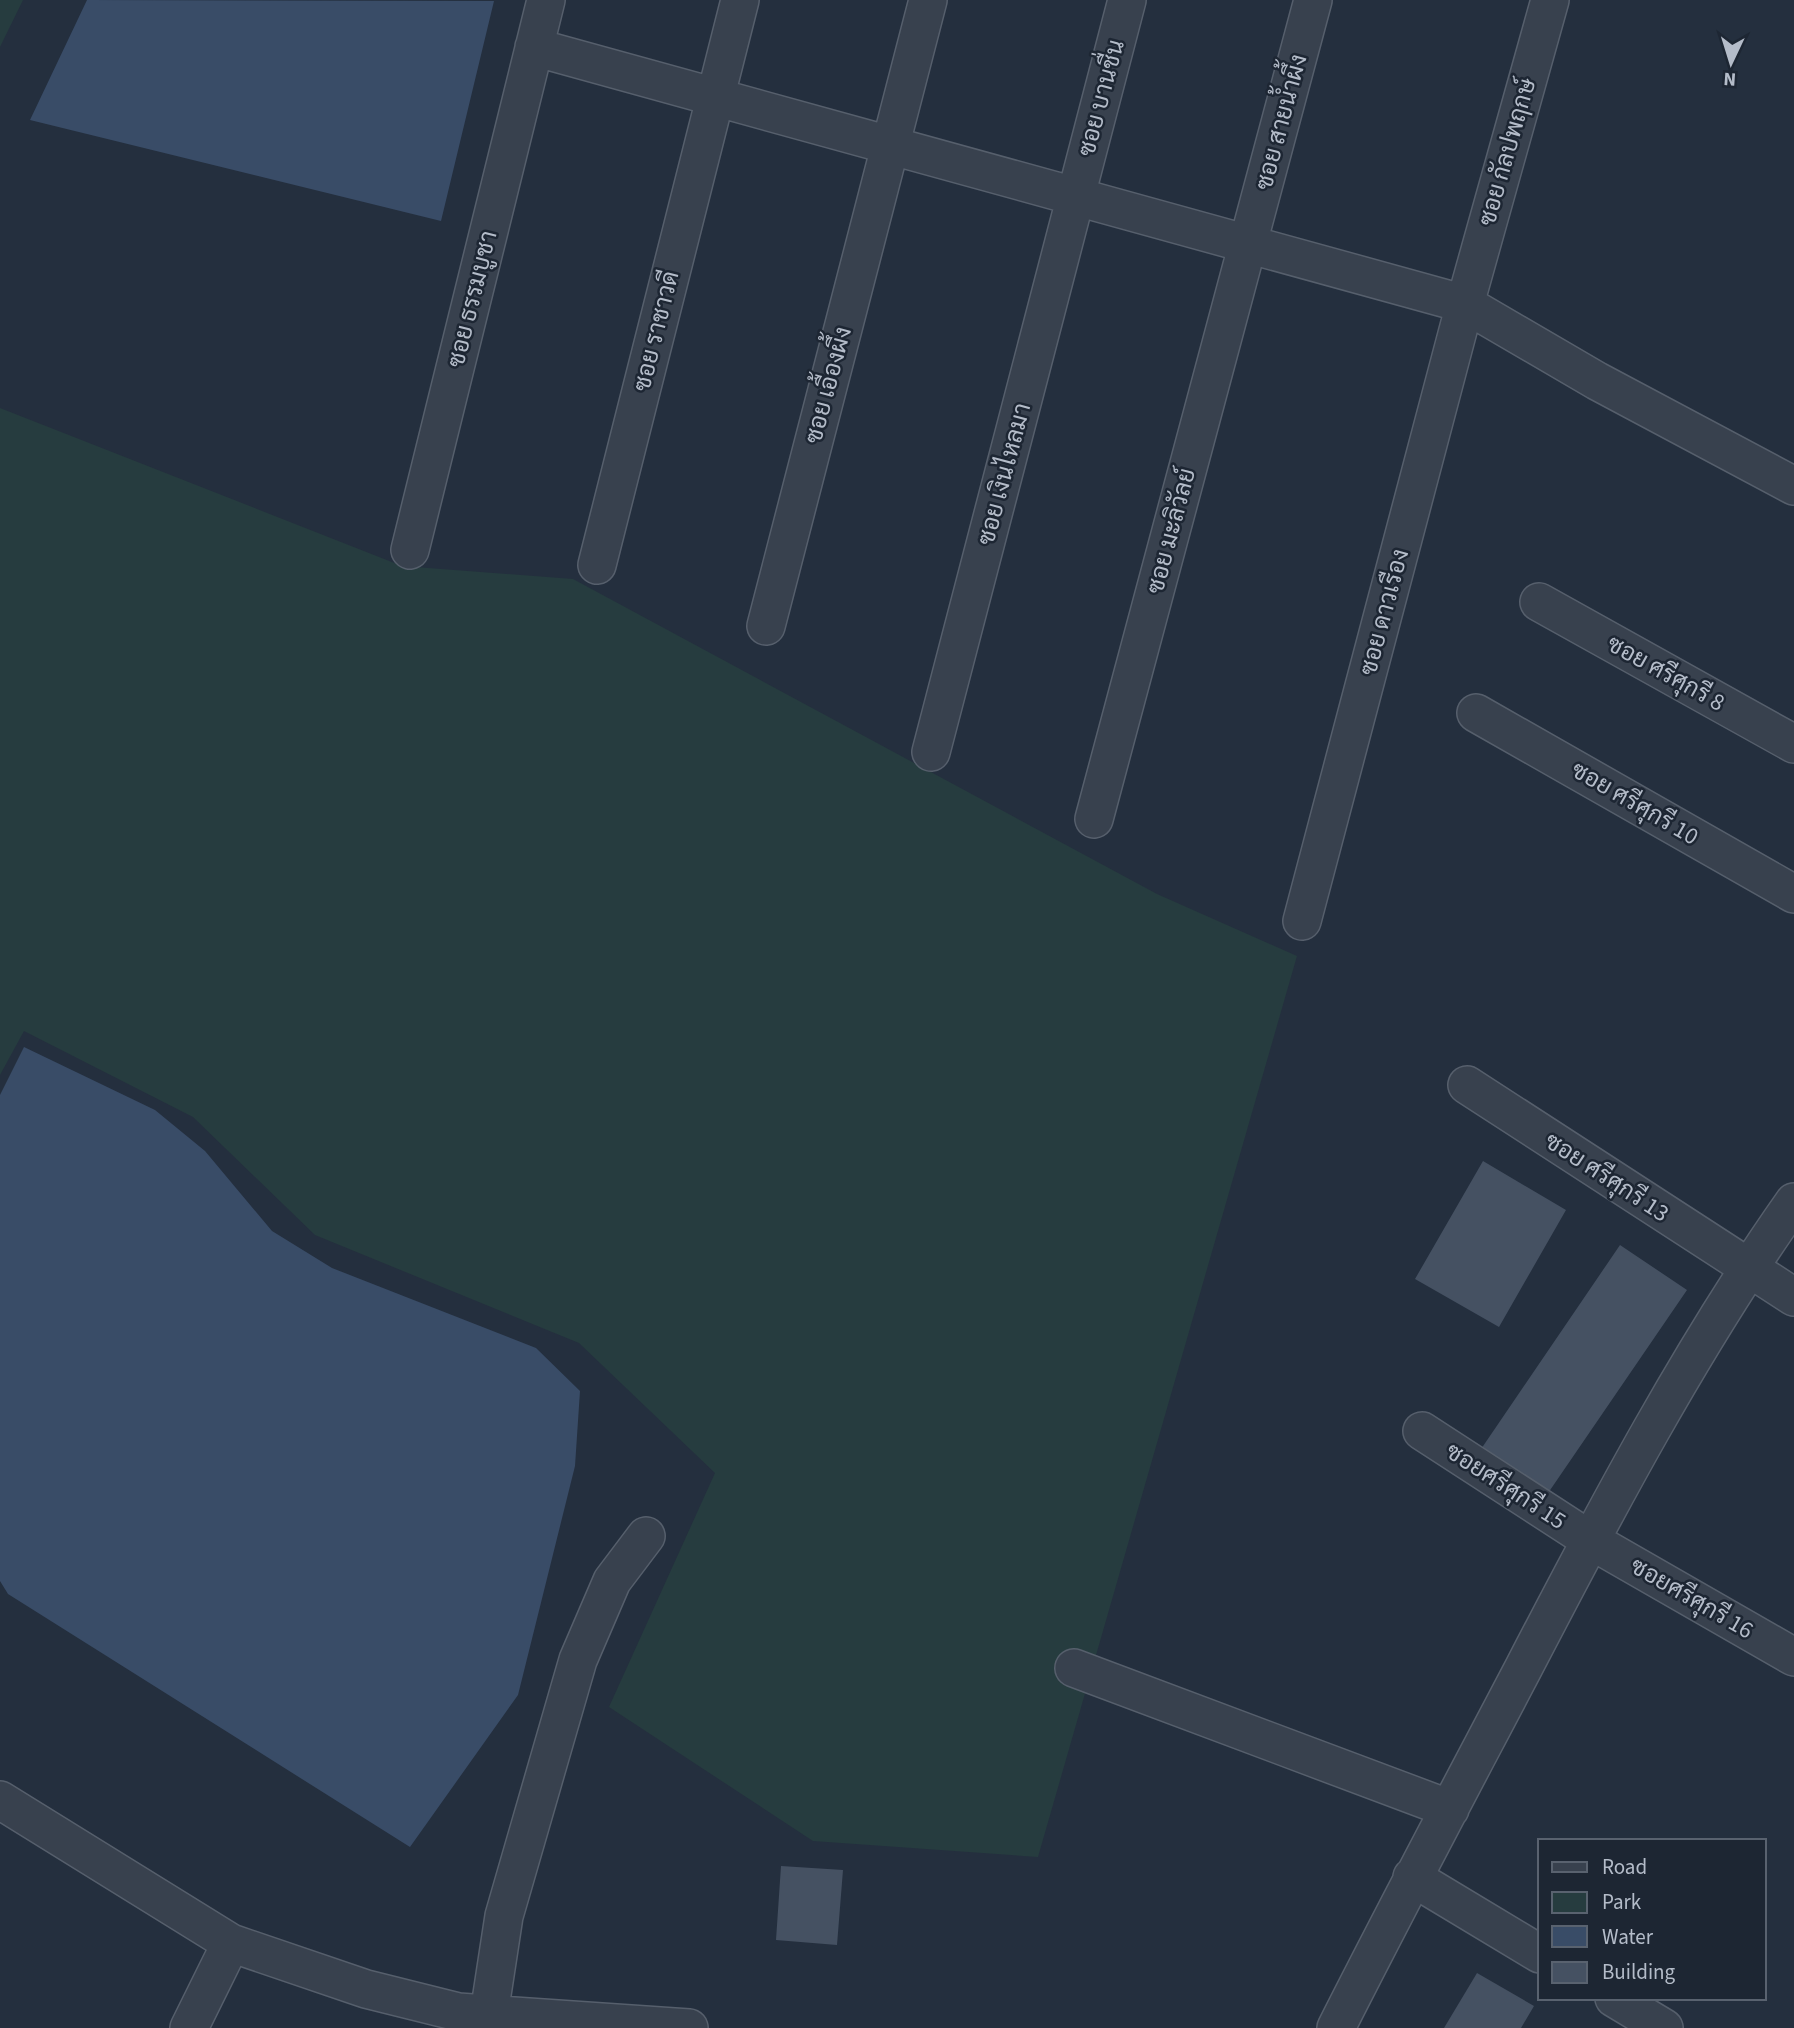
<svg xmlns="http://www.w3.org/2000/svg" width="1794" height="2028" font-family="'Source Sans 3',Sarabun,sans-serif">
	<rect width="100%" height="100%" fill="#242f3e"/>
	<path fill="#263c3f" d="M0 0H23L0 47Z
		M0 408 402 566 573 579 1157 894 1297 956 1038 1857 813 1841 609 1707 715 1473 579 1343 315 1235 193 1117 24 1031 0 1075Z"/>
	<path fill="#394c67" d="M87 0 494 1 441 221 30 120Z
		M24 1047 155 1110 205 1151 272 1231 332 1268 536 1348 580 1391 575 1466 518 1695 410 1847 8 1594 0 1581V1095Z"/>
	<path fill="#455162" d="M1483 1161 1566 1210 1499 1327 1415 1279Z
		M1620 1245 1687 1290 1544 1499 1477 1455Z
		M781 1866 843 1870 837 1945 776 1940Z
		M1477 1973 1534 2006 1521 2028H1444Z"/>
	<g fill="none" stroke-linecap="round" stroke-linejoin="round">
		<defs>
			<path id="street" d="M534 47 1465 304 1597 381 1794 486
				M410 550 546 0
				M597 565 740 0
				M1539 602 1794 744
				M766 626 928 0
				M1476 713 1794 894
				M931 752 1127 0
				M1094 819 1313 0
				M1302 921 1465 304 1550 0
				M1467 1085 1794 1297
				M1422 1431 1590 1540 1794 1657
				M1074 1668 1450 1809
				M0 1800 231 1943 366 1989 458 2012 689 2028
				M1412 1877 1540 1954
				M1614 1998 1664 2028
				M489 2014 504 1916 578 1660 612 1581 646 1536
				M189 2028 231 1943
				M1336 2028C1397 1907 1461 1787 1524 1667 1606 1509 1691 1348 1794 1202"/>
		</defs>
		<use href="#street" stroke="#565f6c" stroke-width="40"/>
		<use href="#street" stroke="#38414e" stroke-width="37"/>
	</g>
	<g text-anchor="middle" stroke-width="5" stroke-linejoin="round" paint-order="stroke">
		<g font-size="24" fill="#b4bcc9" stroke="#1d2633">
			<text transform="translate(1101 98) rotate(-75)" y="8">ซอย บานชื่น</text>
			<text transform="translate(1281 122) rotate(-75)" y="8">ซอย สายน้ำผึ้ง</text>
			<text transform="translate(1507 152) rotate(-74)" y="8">ซอย กัลปพฤกษ์</text>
			<text transform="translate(472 299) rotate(-76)" y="8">ซอย ธรรมบูชา</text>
			<text transform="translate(656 331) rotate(-76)" y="8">ซอย ราชาวดี</text>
			<text transform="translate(828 385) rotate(-75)" y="8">ซอย เอื้องผึ้ง</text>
			<text transform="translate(1004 474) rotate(-75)" y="8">ซอย เงินไหลมา</text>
			<text transform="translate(1171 531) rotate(-75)" y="8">ซอย มะลิวัลย์</text>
			<text transform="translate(1384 612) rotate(-75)" y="8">ซอย ดาวเรือง</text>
			<text transform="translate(1666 673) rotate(29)" y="8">ซอย ศรีศุกรี 8</text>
			<text transform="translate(1635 803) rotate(30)" y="8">ซอย ศรีศุกรี 10</text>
			<text transform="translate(1607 1177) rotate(33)" y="8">ซอย ศรีศุกรี 13</text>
			<text transform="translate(1506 1486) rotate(33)" y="8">ซอยศรีศุกรี 15</text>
			<text transform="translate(1692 1598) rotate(30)" y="8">ซอยศรีศุกรี 16</text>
		</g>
	</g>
	<rect x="1538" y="1839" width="228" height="161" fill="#1d2633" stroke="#59626f" stroke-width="2"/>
	<rect x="1552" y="1862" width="35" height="10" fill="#38414e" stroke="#59626f" stroke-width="2"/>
	<text x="1602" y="1874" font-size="21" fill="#b4bcc9">Road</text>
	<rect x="1552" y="1892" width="35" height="21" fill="#263c3f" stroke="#59626f" stroke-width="2"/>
	<text x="1602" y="1909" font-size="21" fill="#b4bcc9">Park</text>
	<rect x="1552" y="1926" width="35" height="21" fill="#394c67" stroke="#59626f" stroke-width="2"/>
	<text x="1602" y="1944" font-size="21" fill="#b4bcc9">Water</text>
	<rect x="1552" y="1962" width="35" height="21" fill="#455162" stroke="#59626f" stroke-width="2"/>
	<text x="1602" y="1979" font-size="21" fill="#b4bcc9">Building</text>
	<g transform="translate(1731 63) rotate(184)" stroke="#1d2633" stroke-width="5" paint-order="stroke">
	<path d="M0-5L12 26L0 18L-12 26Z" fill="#b4bcc9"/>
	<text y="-10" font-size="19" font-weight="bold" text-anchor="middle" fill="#b4bcc9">N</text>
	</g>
</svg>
